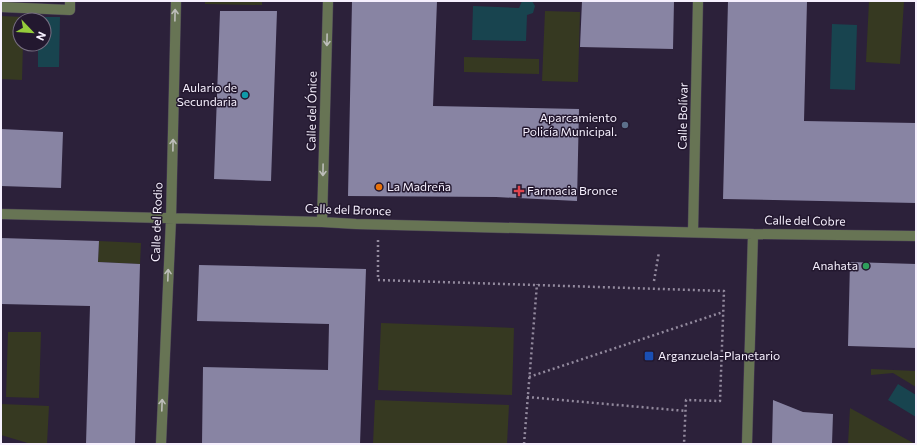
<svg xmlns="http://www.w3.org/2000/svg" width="917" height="445" font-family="Commissioner,sans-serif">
	<rect width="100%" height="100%" fill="#2c213a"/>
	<path fill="#363921" d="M205 1H262V5L205 4Z
		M869 1H904L900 64 866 62Z
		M545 11 580 12 578 82 542 81Z
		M1 16 24 17V20H20V44H23L22 80 1 79Z
		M464 57 539 59V74L464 72Z
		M99 241 141 243 140 264 98 262Z
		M381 323 514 328 512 395 378 390Z
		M8 332H41L39 398 6 397Z
		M871 369 916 371V387L893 373 871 375Z
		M375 400 509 405 507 444H373Z
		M1 404 49 406 47 444H31L1 435Z
		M850 408 915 444H848Z"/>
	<path fill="#18444f" d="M522 1H532L535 6 533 13 527 15 526 41 472 40 473 6 519 8Z
		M39 17H60L59 67H38V44H44V20H39Z
		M832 24 857 25 855 90 830 89Z
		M898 384 916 395V417L888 400Z"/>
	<path fill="#8884a3" d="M352 1H437L433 106 579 109 577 201 496 197 348 196Z
		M582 1H674L673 49 580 47Z
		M728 1H807L804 121 916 123V203L723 199Z
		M220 11H277L271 181 214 179Z
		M1 129 63 132 61 188 1 186Z
		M1 238 99 241 98 262 140 264 135 444H86L90 306 1 304Z
		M850 262 916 264V348L848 346Z
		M199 265 366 269 360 444H202L203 367 328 370 329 324 197 321Z
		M773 400 803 412 833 414 832 444H772Z"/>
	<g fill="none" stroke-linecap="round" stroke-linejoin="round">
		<defs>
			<path id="lane" d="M1 7 70 10V1"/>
			<path id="street" d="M1 214 322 222 356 224 753 234 916 236
				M322 222 328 1
				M693 232 698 1
				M161 444 171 219 176 1
				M747 444 753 234"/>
		</defs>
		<use href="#lane" stroke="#483e55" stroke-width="11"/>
		<use href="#street" stroke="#483e55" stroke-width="11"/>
		<path stroke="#938a9e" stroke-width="2.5" stroke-dasharray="2 3" stroke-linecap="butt" d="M378 240V280L724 291 720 401 686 400 684 444
			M654 281 659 252
			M529 377 723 312
			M527 397 686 411
			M524 444 537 284"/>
		<use href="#lane" stroke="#677454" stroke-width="10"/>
		<use href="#street" stroke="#677454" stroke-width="10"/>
	</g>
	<defs><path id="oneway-shaft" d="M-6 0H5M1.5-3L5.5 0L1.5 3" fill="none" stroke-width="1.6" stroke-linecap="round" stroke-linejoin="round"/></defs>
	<g stroke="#bdbeba">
		<use href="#oneway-shaft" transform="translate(175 15) rotate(-89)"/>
		<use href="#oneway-shaft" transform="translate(327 40) rotate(91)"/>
		<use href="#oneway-shaft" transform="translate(173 145) rotate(-89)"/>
		<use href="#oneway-shaft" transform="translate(323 170) rotate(91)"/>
		<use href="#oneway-shaft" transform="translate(168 275) rotate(-88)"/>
		<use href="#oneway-shaft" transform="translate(162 405) rotate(-88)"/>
	</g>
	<circle fill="#0f9aa8" stroke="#23182f" stroke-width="1.5" cx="245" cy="95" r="4"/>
	<circle fill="#5c6f8a" stroke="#23182f" stroke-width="1.5" cx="625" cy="125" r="4"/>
	<circle fill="#e8710a" stroke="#23182f" stroke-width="1.5" cx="379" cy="187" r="4"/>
	<path fill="#e0444e" stroke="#23182f" stroke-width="1.5" d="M517 185h4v4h4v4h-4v4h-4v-4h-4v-4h4z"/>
	<circle fill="#2e9e5b" stroke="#23182f" stroke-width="1.5" cx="866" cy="266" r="4"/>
	<rect fill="#1a4fb4" stroke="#23182f" stroke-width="1.5" x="644" y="351" width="10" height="10" rx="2"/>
	<g text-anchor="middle" stroke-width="3" stroke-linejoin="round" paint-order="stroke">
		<g font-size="12" fill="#f6f0fe" stroke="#23182f" text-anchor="end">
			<text x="237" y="92">Aulario de<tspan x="237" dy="14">Secundaria</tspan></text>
			<text x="617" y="122">Aparcamiento<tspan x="617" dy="14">Policía Municipal.</tspan></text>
			<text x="387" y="191" text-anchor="start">La Madreña</text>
			<text x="527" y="195" text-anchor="start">Farmacia Bronce</text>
			<text x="858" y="270">Anahata</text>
			<text x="658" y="360" text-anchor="start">Arganzuela-Planetario</text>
		</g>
		<g font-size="12" fill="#f6f0fe" stroke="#23182f">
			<text transform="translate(312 111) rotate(-89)" y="4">Calle del Ónice</text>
			<text transform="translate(683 116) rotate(-89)" y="4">Calle Bolívar</text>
			<text transform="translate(348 210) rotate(2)" y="4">Calle del Bronce</text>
			<text transform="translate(805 221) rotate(1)" y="4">Calle del Cobre</text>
			<text transform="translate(157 222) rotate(-88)" y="4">Calle del Rodio</text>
		</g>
	</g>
	<rect width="917" height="445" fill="none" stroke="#f6f0fe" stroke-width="4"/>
	<g transform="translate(32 32) rotate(115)"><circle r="19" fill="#23182f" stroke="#776e82"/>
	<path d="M0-3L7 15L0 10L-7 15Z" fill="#95cc3b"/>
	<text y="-6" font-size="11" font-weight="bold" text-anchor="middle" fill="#f6f0fe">N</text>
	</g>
</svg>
